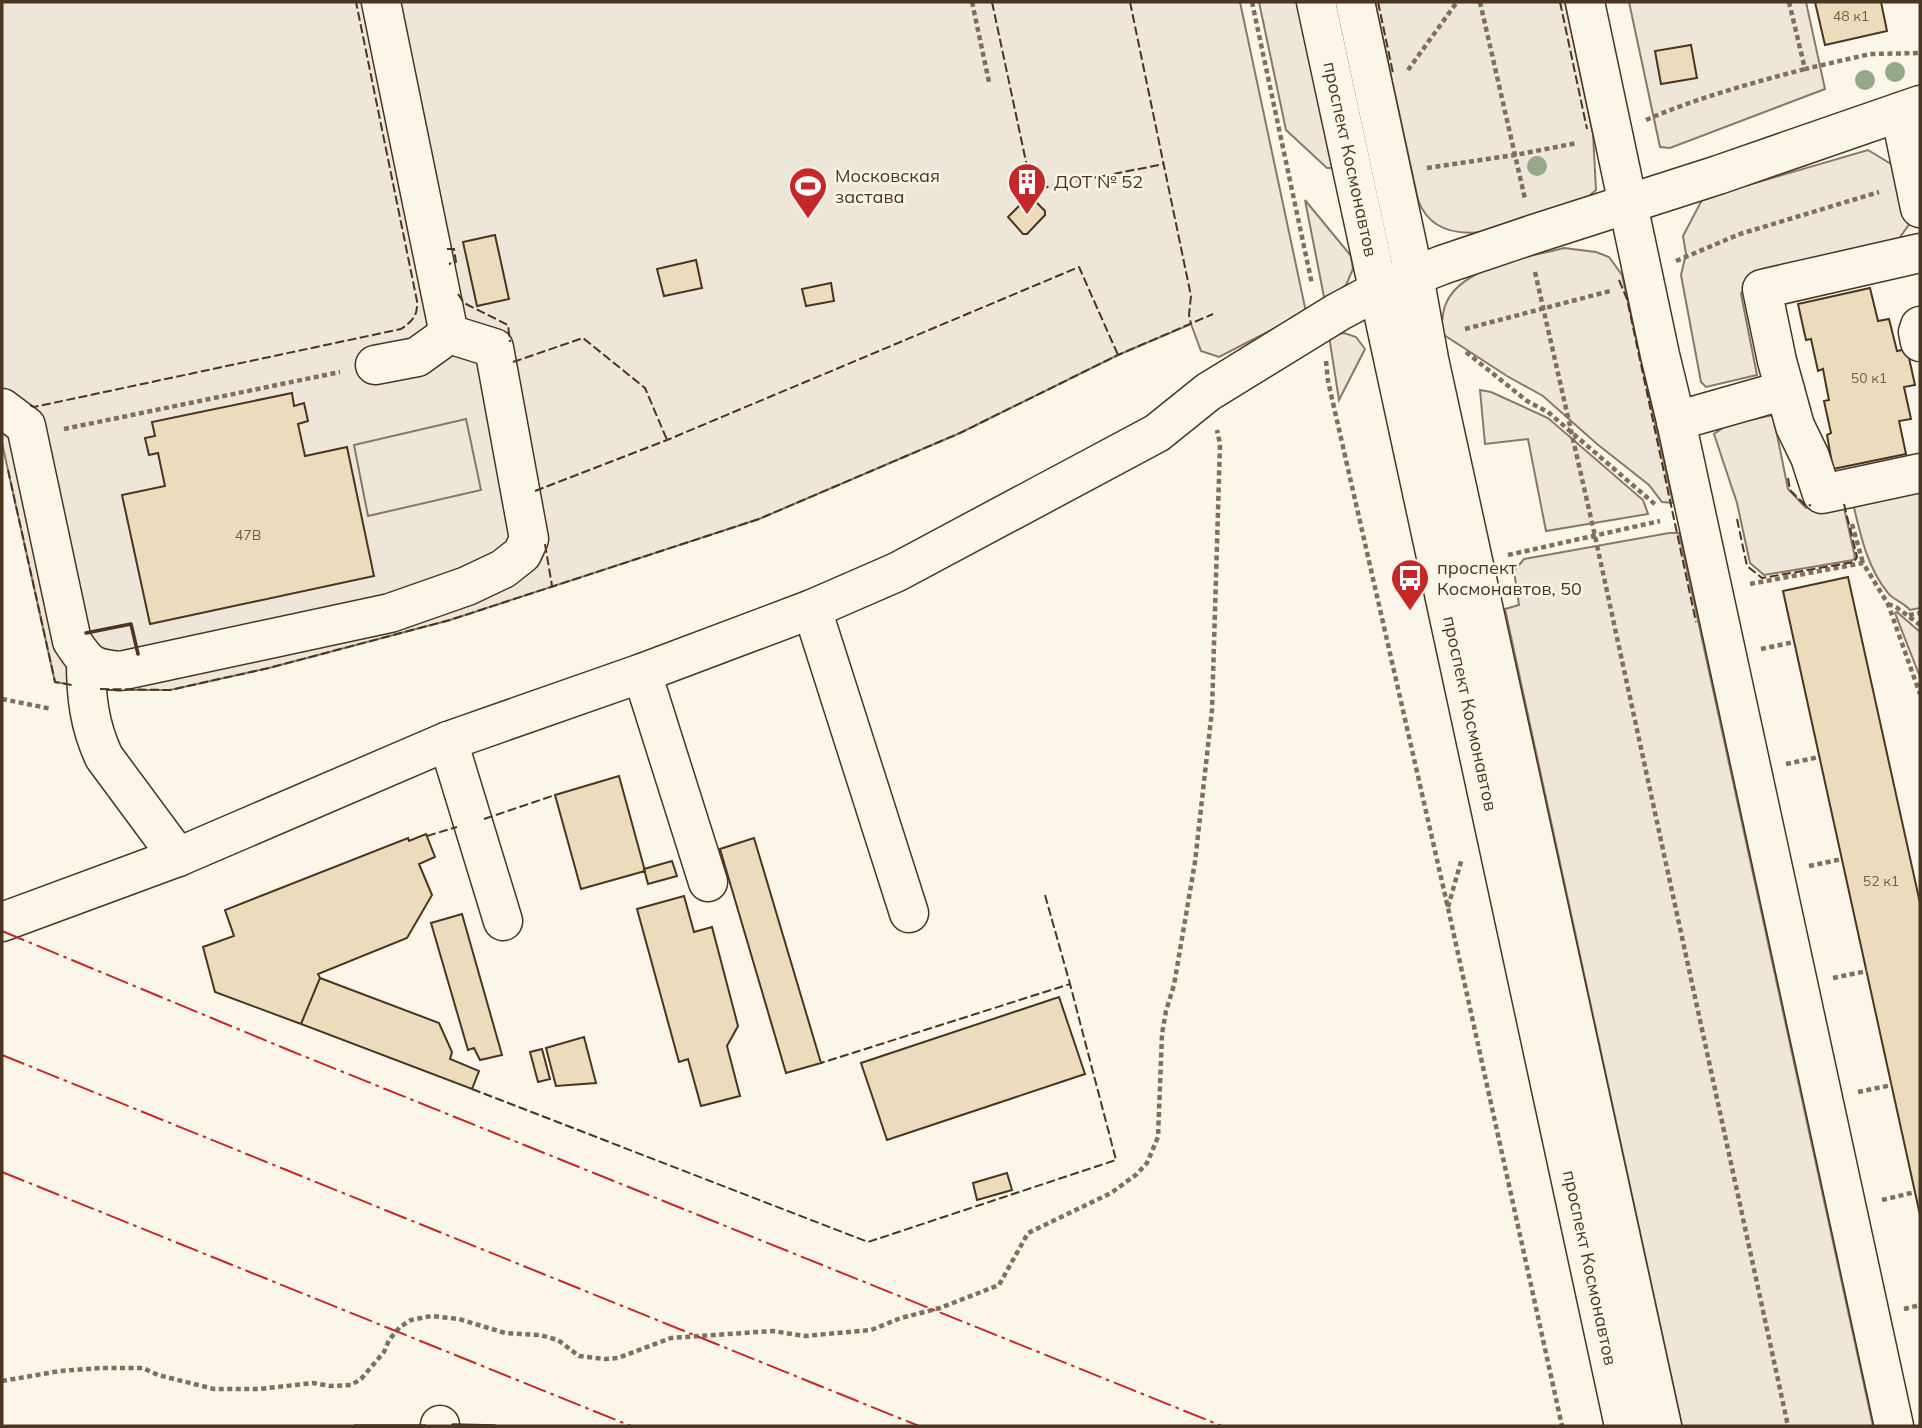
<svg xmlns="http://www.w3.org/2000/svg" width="1922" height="1428" font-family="Mulish,sans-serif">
	<rect width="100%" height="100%" fill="#fbf6e9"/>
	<path fill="#ede6d9" stroke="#887966" stroke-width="2" d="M2 2H1240L1306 312 1219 357 1201 351 1191 324 1118 355 960 433 759 519 450 620 269 668 170 690H107L55 682 2 443Z
		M1259 2H1297L1333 168H1327L1286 130Z
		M1375 2H1565L1593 134 1596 190C1591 194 1585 200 1580 204 1568 211 1551 214 1538 218 1500 230 1437 251 1418 200Z
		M1629 2H1806L1825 89 1670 148 1660 147Z
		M1868 150 1891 164 1900 173 1910 223 1898 240 1753 273 1741 294 1757 375 1706 387 1701 382 1681 275 1686 254 1683 236 1703 198Z
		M1305 200 1351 256 1353 269 1346 285 1325 302Z
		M1564 248 1596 252 1609 257 1622 275 1673 503 1662 502 1649 485 1597 444 1543 396 1507 376 1441 333C1442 324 1442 314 1445 306 1459 266 1529 257 1564 248Z
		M1344 333 1356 337 1365 349 1339 400 1329 336Z
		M1480 390 1491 392 1548 418 1643 500 1648 514 1546 531 1528 439 1485 444Z
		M1773 415 1788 489 1806 508 1842 499 1855 557 1853 560 1764 575 1750 563 1737 503 1714 434 1727 425Z
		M1915 488 1920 495V608L1910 610C1903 602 1892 599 1888 593 1866 566 1860 532 1852 499Z
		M1669 533H1679L1873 1426H1682L1505 609 1519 605 1514 571 1524 559Z
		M1897 612 1920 632V677L1895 613Z"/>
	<path fill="#ede7d9" stroke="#887966" stroke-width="2" d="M466 419 481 490 368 516 354 445Z"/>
	<path fill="#ecdcbc" stroke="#4a3520" stroke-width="2" d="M1815 2H1881L1887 31 1825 45Z
		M1691 45 1697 78 1661 84 1655 51Z
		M1031 197 1045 211V215L1027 234H1023L1008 217 1027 198Z
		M495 235 509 299 477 306 463 242Z
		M696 260 702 288 664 296 657 269Z
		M831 283 834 301 806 306 802 289Z
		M1870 288 1878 321 1889 319 1897 351 1907 349 1915 385 1904 387 1911 419 1899 421 1906 454 1833 469 1827 435 1831 433 1824 401 1829 400 1826 385 1823 369 1818 371 1811 339 1806 340 1798 304Z
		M292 393 294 406 304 403 308 421 298 424 305 456 347 447 374 576 150 624 122 495 165 486 158 453 149 455 145 438 155 436 152 422Z
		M1848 577 1920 903V1215L1783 591Z
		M619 776 645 871 581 889 555 795Z
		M426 834 435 857 419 864 432 895 407 938 318 974 320 978 301 1024 215 992 203 947 234 936 225 910 408 838 409 841Z
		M754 838 821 1063 786 1073 720 849Z
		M672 861 677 876 648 884 644 869Z
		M684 896 694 932 712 927 738 1026 727 1046 740 1096 701 1106 688 1059 679 1062 637 909Z
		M462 914 502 1055 480 1060 474 1048 468 1050 431 923Z
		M320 978 439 1023 452 1052 450 1059 479 1071 472 1089 301 1024Z
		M1059 997 1085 1074 887 1140 861 1063Z
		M584 1037 596 1083 556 1086 546 1048Z
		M542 1049 550 1079 538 1082 530 1052Z
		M1007 1173 1012 1190 977 1200 973 1183Z"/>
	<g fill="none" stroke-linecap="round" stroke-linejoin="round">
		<defs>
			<g id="minor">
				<path id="s1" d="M1316 2 1624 1426"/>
				<path d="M1355 2 1414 276 1429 359 1662 1426"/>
				<path d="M1585 2 1660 355 1676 421 1894 1426"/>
				<path d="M1900 112 1920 208"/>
				<path d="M1920 253 1762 289 1777 361 1795 426 1810 457 1822 494 1920 473"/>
				<path d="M1920 326 1918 332 1920 342"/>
				<path d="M375 365 417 357 449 334"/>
				<path d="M2 408 26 426 72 641C88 665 91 668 120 671L390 613 467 586 503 569 522 554 529 539 494 348 449 334 381 2"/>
				<path d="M1676 421 1785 390"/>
				<path d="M812 609 909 913"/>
				<path d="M86 661C86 696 89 725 104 757L178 857"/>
				<path d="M642 673 708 882"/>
				<path d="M448 741 503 921"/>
				<path d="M2 922 178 857 448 741 642 673 812 609 897 572 1157 433 1208 392 1338 312 1379 290 1442 265 1534 234 1718 175 1920 105"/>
				<path d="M440 1425V1426"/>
			</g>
		</defs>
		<use href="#minor" stroke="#4a3520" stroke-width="41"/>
		<path stroke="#7f6f5c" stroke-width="4.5" stroke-dasharray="5 3.5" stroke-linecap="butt" d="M972 2 989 82
			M1252 2 1312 284
			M1480 2 1525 199
			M1789 2 1805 69 1870 54 1920 53
			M1408 70 1457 2
			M1646 120C1696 98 1752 83 1805 69
			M1427 168 1515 155 1577 143
			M1676 261 1740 234 1879 192
			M1535 272 1595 536 1788 1426
			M1465 329 1610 291
			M1466 352 1527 401 1548 412 1657 506
			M1326 361 1328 381 1448 908 1562 1426
			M64 429 340 372
			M1852 524 1863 563
			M1508 555 1660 521
			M1750 584 1863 563 1888 604 1920 694
			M1888 604 1896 607 1920 625
			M1909 615 1920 613
			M1761 649 1794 642
			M2 699 52 709
			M1786 764 1819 757
			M1809 866 1842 859
			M1448 907 1462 858
			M1833 978 1867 971
			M1858 1092 1892 1085
			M1882 1200 1915 1192
			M1904 1309 1920 1305
			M2 1381 60 1371 101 1368H143L158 1375 214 1389H259L313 1383 331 1386 351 1385 361 1379 384 1352 389 1340 400 1327 411 1320 431 1316 459 1319 505 1333 540 1335 558 1340 579 1356 605 1359 618 1358 671 1338 773 1331 805 1336 871 1330 901 1318 940 1308 999 1285 1028 1233 1111 1193 1137 1174 1147 1163 1158 1137 1162 1034 1166 1011 1174 985 1195 862 1212 710 1220 444 1217 430"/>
		<use href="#minor" stroke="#fbf6e9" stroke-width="38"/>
		<path stroke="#4a3520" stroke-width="2" stroke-dasharray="9 3.5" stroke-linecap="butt" d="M992 2 1032 190 1164 164
			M1130 2 1191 296 1189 315 1191 324
			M1378 2 1393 73
			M1560 2 1587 129
			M447 249H454L456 262 449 264
			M1619 280 1627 299 1696 622
			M458 294 464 303 508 325 510 342
			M513 362 583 338 645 388 667 440
			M30 405 34 407 401 329C413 321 418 315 417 301L356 2
			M8 470 55 682 72 685
			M1788 478 1790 490 1806 506 1811 505
			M535 491 667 440 1079 267 1118 355
			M1737 519 1747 566 1762 578 1854 562 1857 557 1844 504
			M545 544 552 586
			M100 689 170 690 269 668 450 620 759 519 960 433 1118 355 1213 314
			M484 819 555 795
			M427 836 457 827
			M1045 895 1070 984
			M472 1089 868 1242 1116 1160 1070 984 821 1063"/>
		<path stroke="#4a3520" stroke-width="3.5" d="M86 633 131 624 138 654
			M453 1425 495 1426
			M355 1426H425"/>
		<path stroke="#c62828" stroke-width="2" stroke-dasharray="24 5 3.5 5" stroke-linecap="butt" d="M2 931 291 1051 1222 1426
			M2 1055 919 1426
			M2 1172 631 1426"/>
	</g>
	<g fill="#96a887">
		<circle cx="1895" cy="72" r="10"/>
		<circle cx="1865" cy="80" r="10"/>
		<circle cx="1537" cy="166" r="10"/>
	</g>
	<defs>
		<symbol id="building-pin" viewBox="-11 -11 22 30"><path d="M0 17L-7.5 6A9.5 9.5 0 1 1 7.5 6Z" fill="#c62828" stroke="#fbf6e9"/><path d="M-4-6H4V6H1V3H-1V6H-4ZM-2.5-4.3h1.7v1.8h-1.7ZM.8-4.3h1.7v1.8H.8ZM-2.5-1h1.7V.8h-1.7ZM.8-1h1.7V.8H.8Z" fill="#fff"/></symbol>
		<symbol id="stadium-pin" viewBox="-11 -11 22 30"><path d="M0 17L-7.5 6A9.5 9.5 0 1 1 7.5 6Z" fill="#c62828" stroke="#fbf6e9"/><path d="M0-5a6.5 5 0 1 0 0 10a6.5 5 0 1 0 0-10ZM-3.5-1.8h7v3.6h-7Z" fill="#fff"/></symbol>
		<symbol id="bus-pin" viewBox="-11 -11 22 30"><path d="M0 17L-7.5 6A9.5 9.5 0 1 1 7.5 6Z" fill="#c62828" stroke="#fbf6e9"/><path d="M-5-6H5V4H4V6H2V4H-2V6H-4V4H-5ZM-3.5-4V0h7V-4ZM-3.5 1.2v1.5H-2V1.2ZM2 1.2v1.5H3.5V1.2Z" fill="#fff"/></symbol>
	</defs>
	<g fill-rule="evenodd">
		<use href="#building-pin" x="1005" y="160" width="44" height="60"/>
		<use href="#stadium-pin" x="786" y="164" width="44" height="60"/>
		<use href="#bus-pin" x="1388" y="556" width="44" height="60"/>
	</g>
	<g text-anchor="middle" stroke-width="5" stroke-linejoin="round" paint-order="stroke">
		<g font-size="14" fill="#725f47">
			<text x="1851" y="21">48 к1</text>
			<text x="1869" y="383">50 к1</text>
			<text x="248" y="540">47В</text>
			<text x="1881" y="886">52 к1</text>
		</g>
		<g font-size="18" fill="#4a3520" stroke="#fbf6e9">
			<text dy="6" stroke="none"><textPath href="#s1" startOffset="161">проспект Космонавтов</textPath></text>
			<text dy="6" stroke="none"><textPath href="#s1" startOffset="728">проспект Космонавтов</textPath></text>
			<text dy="6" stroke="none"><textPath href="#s1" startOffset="1295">проспект Космонавтов</textPath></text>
		</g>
		<g font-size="18" fill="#4a3520" stroke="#fbf6e9" text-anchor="start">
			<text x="835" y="182">Московская<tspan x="835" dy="21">застава</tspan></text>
			<text x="1054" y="188">ДОТ № 52</text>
			<text x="1437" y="574">проспект<tspan x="1437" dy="21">Космонавтов, 50</tspan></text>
		</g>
	</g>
	<rect width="1922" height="1428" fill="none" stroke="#4a3520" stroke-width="7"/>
</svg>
